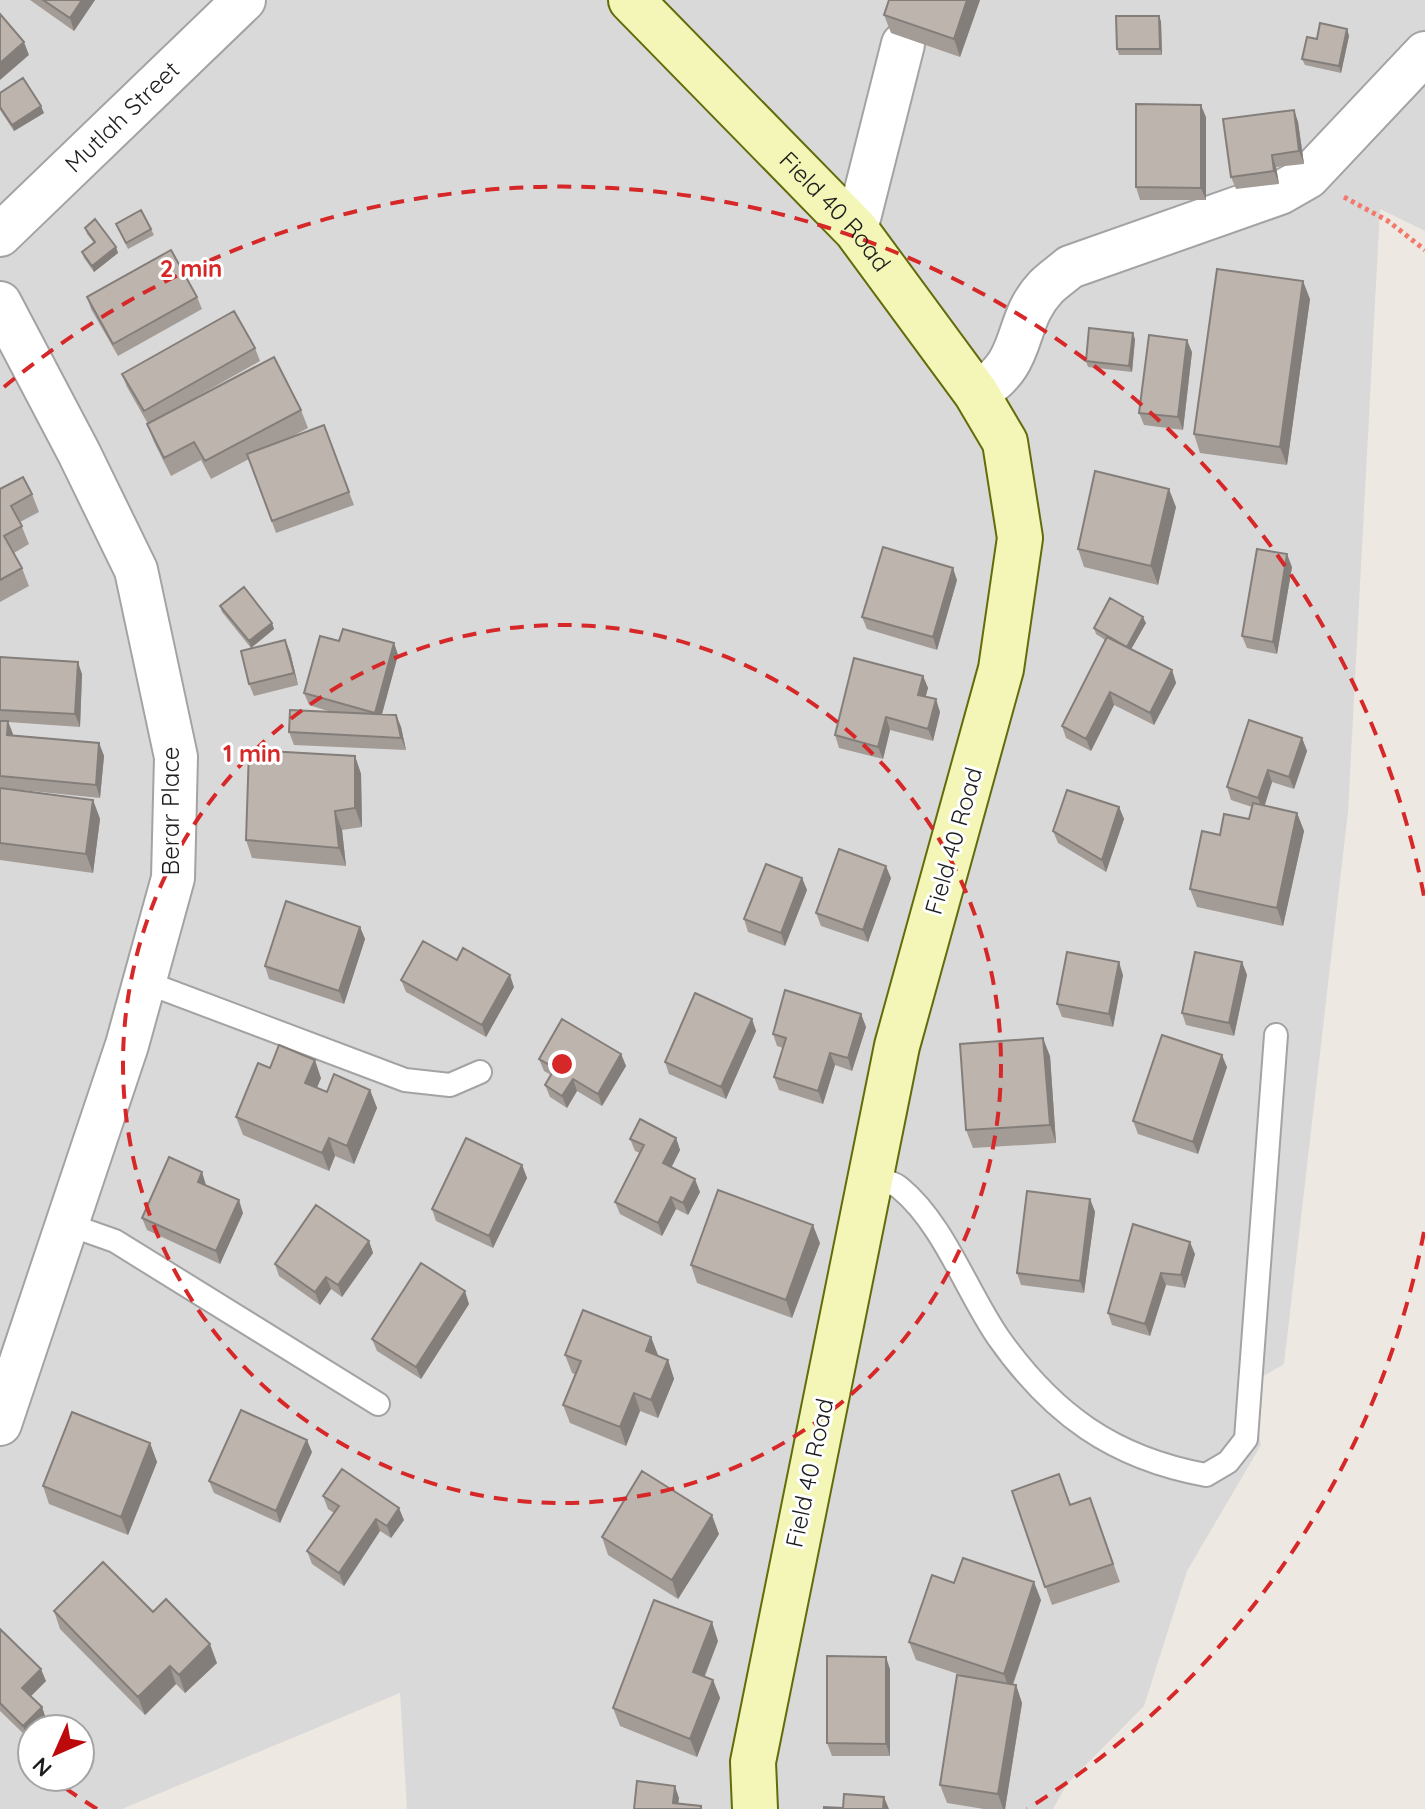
<svg xmlns="http://www.w3.org/2000/svg" width="1425" height="1809" font-family="Quicksand,sans-serif">
	<rect width="100%" height="100%" fill="#ede9e2"/>
	<path fill="#dad9d9" fill-rule="evenodd" d="M0 0H1425V231L1380 209 1348 812 1284 1364 1248 1385 1261 1445 1187 1571 1144 1706 1067 1784 1053 1809H407L400 1693 122 1809H0ZM32 1729H80V1777H32Z"/>
	<g fill="none" stroke-linecap="round" stroke-linejoin="round">
		<defs>
			<path id="lane" d="M145 982 405 1080 450 1085 480 1072
				M872 1178C881 1180 893 1182 900 1188 943 1223 967 1292 998 1337 1052 1414 1113 1458 1206 1475L1228 1462 1246 1439 1276 1035
				M67 1224 115 1241 378 1404"/>
			<g id="street">
				<path d="M856 230 903 44"/>
				<path id="s1" d="M0 235 244 0"/>
				<path d="M0 303 79 453 136 570 176 757 173 878 127 1045 0 1424"/>
				<path d="M976 393C1030 362 1011 324 1046 287 1053 280 1062 274 1070 267L1280 193 1308 177 1425 53"/>
			</g>
			<g id="secondary">
				<path id="s2" d="M631 0 856 230 976 393 1005 442 1020 538 1001 669 897 1046 753 1762 755 1809"/>
			</g>
		</defs>
		<use href="#lane" stroke="#a3a3a3" stroke-width="26"/>
		<use href="#street" stroke="#a3a3a3" stroke-width="46"/>
		<use href="#secondary" stroke="#626c0a" stroke-width="48"/>
		<path stroke="#f3796d" stroke-width="5" stroke-dasharray="4 4" stroke-linecap="butt" d="M1344 197 1388 221 1425 250"/>
		<use href="#lane" stroke="#fff" stroke-width="22"/>
		<use href="#street" stroke="#fff" stroke-width="42"/>
		<use href="#secondary" stroke="#f3f6b6" stroke-width="44"/>
	</g>
	<path fill="#a39b96" d="M30 0H95L74 31Z
		M980 0 960 57 891 33 884 15Z
		M1159 16 1161 22 1162 55H1119L1117 49Z
		M1347 29 1349 36 1341 73 1305 65 1302 59Z
		M0 93 44 113 14 131 0 110Z
		M1294 110 1298 122 1304 164 1276 167 1279 184 1236 189 1231 177Z
		M1206 117V200H1140L1136 187Z
		M116 224 151 229 154 235 128 249Z
		M85 228 116 247 118 253 94 272 84 258 82 252 94 243 87 234Z
		M87 297H197L202 309 118 356 91 309Z
		M1310 299 1287 465 1200 453 1194 434Z
		M1135 339 1132 372 1088 367 1086 361Z
		M255 348 260 361 159 418 301 410 308 428 293 436 324 425 354 505 276 533 249 459 211 479 201 460 171 476 154 442 147 424H148L127 387 122 374Z
		M1192 352 1183 430 1144 425 1139 413Z
		M0 489 32 494 39 512 20 522 29 544 14 553 22 568 29 586 0 602Z
		M1176 507 1158 585 1084 567 1078 549Z
		M1292 567 1277 654 1247 648 1242 636Z
		M957 580 937 650 867 629 862 617Z
		M220 606 272 623 274 629 251 648 222 612Z
		M1146 623 1131 649 1172 670 1176 683 1154 725 1114 705 1091 751 1066 738 1062 726 1105 640 1096 634 1094 628Z
		M285 640 290 652 298 685 254 696 249 684Z
		M339 641 394 643 398 655 382 714 396 715 401 727 406 750 294 745 289 732 331 712 309 705 304 693Z
		M0 657 82 674 80 727 8 722 12 735 99 743 104 756 100 798 11 789 93 800 100 819 93 873 0 860Z
		M923 676 928 688 925 697 940 712 933 741 890 730 883 759 839 748 835 735Z
		M1302 738 1307 751 1294 789 1272 782 1264 806 1297 813 1304 831 1283 926 1197 907 1190 889 1220 835 1249 819 1252 807 1231 800 1227 787Z
		M355 756 361 774 362 827 342 830 346 866 252 858 246 840Z
		M1119 807 1124 819 1106 872 1058 843 1053 831Z
		M802 878 807 890 785 946 748 932 744 919Z
		M891 878 868 942 821 926 816 913Z
		M360 927 365 939 344 1004 269 979 265 966Z
		M457 960 514 987 486 1037 406 992 401 980Z
		M1242 962 1247 975 1234 1036 1186 1025 1182 1013Z
		M1123 975 1113 1027 1062 1017 1057 1004Z
		M861 1014 866 1027 852 1071 835 1065 823 1104 779 1090 774 1077 783 1048 777 1046 773 1034Z
		M752 1019 756 1031 726 1099 669 1074 665 1062Z
		M621 1054 626 1066 602 1106 577 1091 567 1108 550 1097 545 1085 551 1075 544 1071 539 1059Z
		M1050 1056 1056 1143 973 1148 966 1130Z
		M1227 1067 1198 1154 1138 1134 1133 1121Z
		M270 1068 321 1078 317 1088 327 1092 370 1090 377 1108 354 1164 335 1156 329 1171 243 1135 236 1117Z
		M676 1138 680 1150 671 1168 700 1192 688 1215 676 1209 662 1236 620 1214 615 1202 640 1153 635 1151 630 1139Z
		M522 1165 527 1178 493 1248 436 1221 432 1209Z
		M206 1186 243 1213 220 1264 147 1230 142 1218 206 1185Z
		M1090 1199 1095 1212 1084 1293 1021 1285 1017 1273Z
		M1133 1224 1195 1254 1185 1288 1166 1285 1150 1336 1112 1325 1108 1313Z
		M369 1241 373 1253 342 1297 331 1289 320 1305 279 1276 275 1264Z
		M820 1243 792 1318 697 1283 691 1265Z
		M469 1304 421 1379 377 1351 372 1339Z
		M651 1337 658 1356 668 1360 674 1379 658 1418 640 1411 626 1446 570 1423 563 1405 576 1375 572 1373 565 1355Z
		M150 1443 157 1462 128 1535 49 1504 43 1486Z
		M312 1452 280 1523 214 1493 209 1481Z
		M1012 1491 1070 1505 1090 1498 1120 1582 1052 1605Z
		M323 1496 404 1520 391 1538 380 1531 344 1586 312 1564 307 1551 334 1513 328 1509Z
		M719 1534 678 1599 608 1555 602 1537Z
		M954 1583 1041 1600 1013 1685H1016L1022 1703 1005 1809H984L947 1803 940 1785 961 1675 916 1660 909 1642Z
		M54 1611 153 1612 217 1663 185 1693 176 1684 145 1715 60 1629Z
		M0 1629 46 1681 31 1696 42 1707 46 1719 28 1738 0 1711Z
		M718 1641 705 1676 713 1680 720 1698 697 1757 620 1726 613 1708Z
		M890 1669V1756H832L827 1743Z"/>
	<path fill="#847e7a" d="M82 0H95L74 31 70 18Z
		M967 0H980L960 57 954 39Z
		M1159 16 1161 22 1162 55 1160 49Z
		M1347 29 1349 36 1341 73 1339 66Z
		M24 42 29 55 0 80V63Z
		M1201 105 1206 117V200L1201 188Z
		M41 106 44 113 14 131 12 125Z
		M1294 110 1298 122 1304 164 1299 151Z
		M1272 155 1276 167 1279 184 1274 171Z
		M116 247 118 253 94 272 92 266Z
		M1303 281 1310 299 1287 465 1280 447Z
		M1133 333 1135 339 1132 372 1129 366Z
		M1187 340 1192 352 1183 430 1178 417Z
		M1169 489 1176 507 1158 585 1151 566Z
		M1287 554 1292 567 1277 654 1273 642Z
		M953 568 957 580 937 650 933 637Z
		M1143 617 1146 623 1129 653 1127 647Z
		M272 623 274 629 251 648 249 641Z
		M285 640 290 652 298 685 294 673Z
		M394 643 398 655 379 725 375 713Z
		M78 662 82 674 80 727 75 714Z
		M1172 670 1176 683 1154 725 1150 713Z
		M923 676 928 688 923 707 918 695Z
		M1110 692 1114 705 1091 751 1086 739Z
		M936 699 940 712 933 741 928 729Z
		M396 715 401 727 406 750 401 738Z
		M886 717 890 730 883 759 878 747Z
		M8 721 13 734 11 747 7 735Z
		M1302 738 1307 751 1294 789 1289 777Z
		M99 743 104 756 100 798 96 785Z
		M355 756 361 774 362 827 355 808Z
		M1268 770 1272 782 1263 811 1258 798Z
		M93 800 100 819 93 873 86 854Z
		M1119 807 1124 819 1106 872 1102 860Z
		M335 811 342 830 346 866 339 848Z
		M1297 813 1304 831 1283 926 1277 908Z
		M886 866 891 878 868 942 863 930Z
		M802 878 807 890 785 946 781 933Z
		M360 927 365 939 344 1004 339 991Z
		M1119 962 1123 975 1113 1027 1109 1014Z
		M1242 962 1247 975 1234 1036 1229 1023Z
		M510 975 514 987 486 1037 482 1025Z
		M861 1014 866 1027 852 1071 848 1058Z
		M752 1019 756 1031 726 1099 721 1087Z
		M1043 1038 1050 1056 1056 1143 1050 1125Z
		M830 1053 835 1065 823 1104 818 1091Z
		M621 1054 626 1066 602 1106 598 1094Z
		M1222 1055 1227 1067 1198 1154 1193 1142Z
		M315 1060 321 1078 311 1101 305 1083Z
		M573 1079 577 1091 567 1108 562 1096Z
		M370 1090 377 1108 354 1164 347 1146Z
		M329 1138 335 1156 329 1171 322 1153Z
		M676 1138 680 1150 667 1176 663 1163Z
		M522 1165 527 1178 493 1248 489 1236Z
		M202 1172 206 1185 202 1194 198 1182Z
		M695 1179 700 1192 688 1215 683 1203Z
		M671 1197 676 1209 662 1236 658 1223Z
		M1090 1199 1095 1212 1084 1293 1080 1281Z
		M239 1200 243 1213 220 1264 216 1251Z
		M813 1225 820 1243 792 1318 786 1300Z
		M369 1241 373 1253 342 1297 338 1285Z
		M1190 1242 1195 1254 1185 1288 1181 1275Z
		M1161 1273 1166 1285 1150 1336 1145 1324Z
		M326 1277 331 1289 320 1305 315 1292Z
		M465 1291 469 1304 421 1379 416 1367Z
		M651 1337 658 1355 652 1369 646 1351Z
		M668 1360 674 1379 658 1418 651 1400Z
		M634 1393 640 1411 626 1446 620 1427Z
		M307 1440 312 1452 280 1523 276 1511Z
		M150 1443 157 1462 128 1535 121 1517Z
		M399 1508 404 1520 391 1538 387 1526Z
		M712 1515 719 1534 678 1599 672 1580Z
		M376 1519 380 1531 344 1586 339 1573Z
		M1034 1582 1041 1600 1010 1692 1004 1674Z
		M712 1622 718 1641 699 1690 693 1672Z
		M210 1644 217 1663 185 1693 179 1675Z
		M886 1657 890 1669V1756L886 1744Z
		M170 1666 176 1684 145 1715 138 1697Z
		M41 1669 46 1681 27 1700 22 1688Z
		M713 1680 720 1698 697 1757 690 1739Z
		M1016 1685 1022 1703 1005 1809H1003L998 1794Z
		M42 1707 46 1719 37 1729H32V1734L28 1738 23 1726Z
		M675 1786 679 1798 678 1809 673 1803Z
		M884 1797 889 1809H883Z"/>
	<path fill="#bdb4ae" stroke="#847e7a" stroke-width="2" d="M43 0H82L70 18Z
		M889 0H967L954 39 884 15Z
		M0 14 24 42 0 63Z
		M1116 16H1159L1160 49H1117Z
		M1320 23 1347 29 1339 66 1302 59 1307 37 1317 39Z
		M23 78 41 106 12 125 0 107V93Z
		M1136 104 1201 105V188L1136 187Z
		M1294 110 1299 151 1272 155 1274 171 1231 177 1223 119Z
		M141 210 151 229 126 243 116 224Z
		M95 219 116 247 92 266 82 252 95 242 85 228Z
		M171 250 197 297 113 344 87 297Z
		M1217 269 1303 281 1280 447 1194 434Z
		M234 311 255 348 144 411 122 374Z
		M1089 328 1133 333 1129 366 1086 361Z
		M1149 335 1187 340 1178 417 1139 413Z
		M274 357 301 410 205 461 194 442 164 458 147 424Z
		M324 425 349 492 272 521 247 454Z
		M1095 471 1169 489 1151 566 1078 549Z
		M23 477 32 494 11 506 22 526 4 536 22 568 0 580V489Z
		M883 547 953 568 933 637 862 617Z
		M1257 549 1287 554 1273 642 1242 636Z
		M244 587 272 623 249 641 220 606Z
		M1110 598 1143 617 1127 647 1094 628Z
		M343 629 394 643 375 713 304 693 320 636 339 641Z
		M1107 637 1172 670 1150 713 1110 692 1086 739 1062 726Z
		M285 640 294 673 249 684 241 651Z
		M0 657 78 662 75 714 0 710Z
		M854 658 923 676 918 695 936 699 928 729 886 717 878 747 835 735Z
		M290 710 396 715 401 738 289 732Z
		M1249 720 1302 738 1289 777 1268 770 1258 798 1227 787Z
		M0 721H8L7 735 99 743 96 785 0 776Z
		M249 750 355 756V808L335 811 339 848 246 840Z
		M0 788 93 800 86 854 0 843Z
		M1067 790 1119 807 1102 860 1053 831Z
		M1253 803 1297 813 1277 908 1190 889 1202 831 1220 835 1224 814 1249 819Z
		M839 849 886 866 863 930 816 913Z
		M766 864 802 878 781 933 744 919Z
		M286 901 360 927 339 991 265 966Z
		M423 941 457 960 463 948 510 975 482 1025 401 980Z
		M1067 952 1119 962 1109 1014 1057 1004Z
		M1195 952 1242 962 1229 1023 1182 1013Z
		M785 990 861 1014 848 1058 830 1053 818 1091 774 1077 786 1038 773 1034Z
		M695 993 752 1019 721 1087 665 1062Z
		M562 1019 621 1054 598 1094 573 1079 562 1096 545 1085 555 1068 539 1059Z
		M1162 1035 1222 1055 1193 1142 1133 1121Z
		M1043 1038 1050 1125 966 1130 960 1044Z
		M279 1045 315 1060 305 1083 327 1092 334 1074 370 1090 347 1146 329 1138 322 1153 236 1117 258 1063 270 1068Z
		M640 1119 676 1138 663 1163 695 1179 683 1203 671 1197 658 1223 615 1202 644 1145 630 1139Z
		M466 1138 522 1165 489 1236 432 1209Z
		M169 1157 202 1172 198 1182 239 1200 216 1251 142 1218Z
		M718 1190 813 1225 786 1300 691 1265Z
		M1027 1191 1090 1199 1080 1281 1017 1273Z
		M316 1205 369 1241 338 1285 326 1277 315 1292 275 1264Z
		M1133 1224 1190 1242 1181 1275 1161 1273 1145 1324 1108 1313Z
		M421 1263 465 1291 416 1367 372 1339Z
		M583 1310 651 1337 646 1351 668 1360 651 1400 634 1393 620 1427 563 1405 581 1361 565 1355Z
		M241 1410 307 1440 276 1511 209 1481Z
		M72 1412 150 1443 121 1517 43 1486Z
		M342 1469 399 1508 387 1526 376 1519 339 1573 307 1551 339 1506 323 1496Z
		M642 1471 712 1515 672 1580 602 1537Z
		M1059 1474 1070 1505 1090 1498 1113 1564 1045 1587 1012 1491Z
		M963 1558 1034 1582 1004 1674 909 1642 932 1575 954 1583Z
		M103 1562 153 1612 166 1599 210 1644 179 1675 170 1666 138 1697 54 1611Z
		M654 1600 712 1622 693 1672 713 1680 690 1739 613 1708Z
		M0 1629 41 1669 22 1688 42 1707 23 1726 0 1703Z
		M827 1656 886 1657V1744L827 1743Z
		M957 1675 1016 1685 998 1794 940 1785Z
		M637 1781 675 1786 673 1803 701 1806V1809H634Z
		M844 1794 884 1797 883 1809H824V1807L843 1808Z"/>
	<g fill="none" stroke="#d62828" stroke-width="4" stroke-dasharray="14 10">
		<circle cx="562" cy="1064" r="439"/>
		<path d="M1424 1232A878 878 0 0 1 1027 1809M97 1809A878 878 0 0 1 52 1779M4 387A878 878 0 0 1 1424 896"/>
	</g>
	<g text-anchor="middle" stroke-width="6" stroke-linejoin="round" paint-order="stroke">
		<g font-size="24" fill="#1c1c1c" stroke="#fff">
			<text dy="8" stroke="none"><textPath href="#s1" startOffset="170">Mutlah Street</textPath></text>
			<text dy="8" stroke="none"><textPath href="#s2" startOffset="294">Field 40 Road</textPath></text>
			<text transform="translate(171 811) rotate(-90)" y="8">Berar Place</text>
			<text transform="translate(954 841) rotate(-74)" y="8">Field 40 Road</text>
			<text transform="translate(810 1473) rotate(-78)" y="8">Field 40 Road</text>
		</g>
	</g>
	<circle cx="562" cy="1064" r="12" fill="#d62828" stroke="#fff" stroke-width="4"/>
	<g font-size="24" text-anchor="middle" font-weight="bold" fill="#d62828" stroke="#fff" stroke-width="6" stroke-linejoin="round" paint-order="stroke">
		<text x="191" y="277">2 min</text>
		<text x="252" y="762">1 min</text>
	</g>
	<g transform="translate(56 1753) rotate(225)"><circle r="38" fill="#ffffff" stroke="#a4a4a4" stroke-width="2"/>
	<path d="M0-6L14 30L0 20L-14 30Z" fill="#be090c"/>
	<text y="-12" font-size="22" font-weight="bold" text-anchor="middle" fill="#1c1c1c">N</text>
	</g>
</svg>
